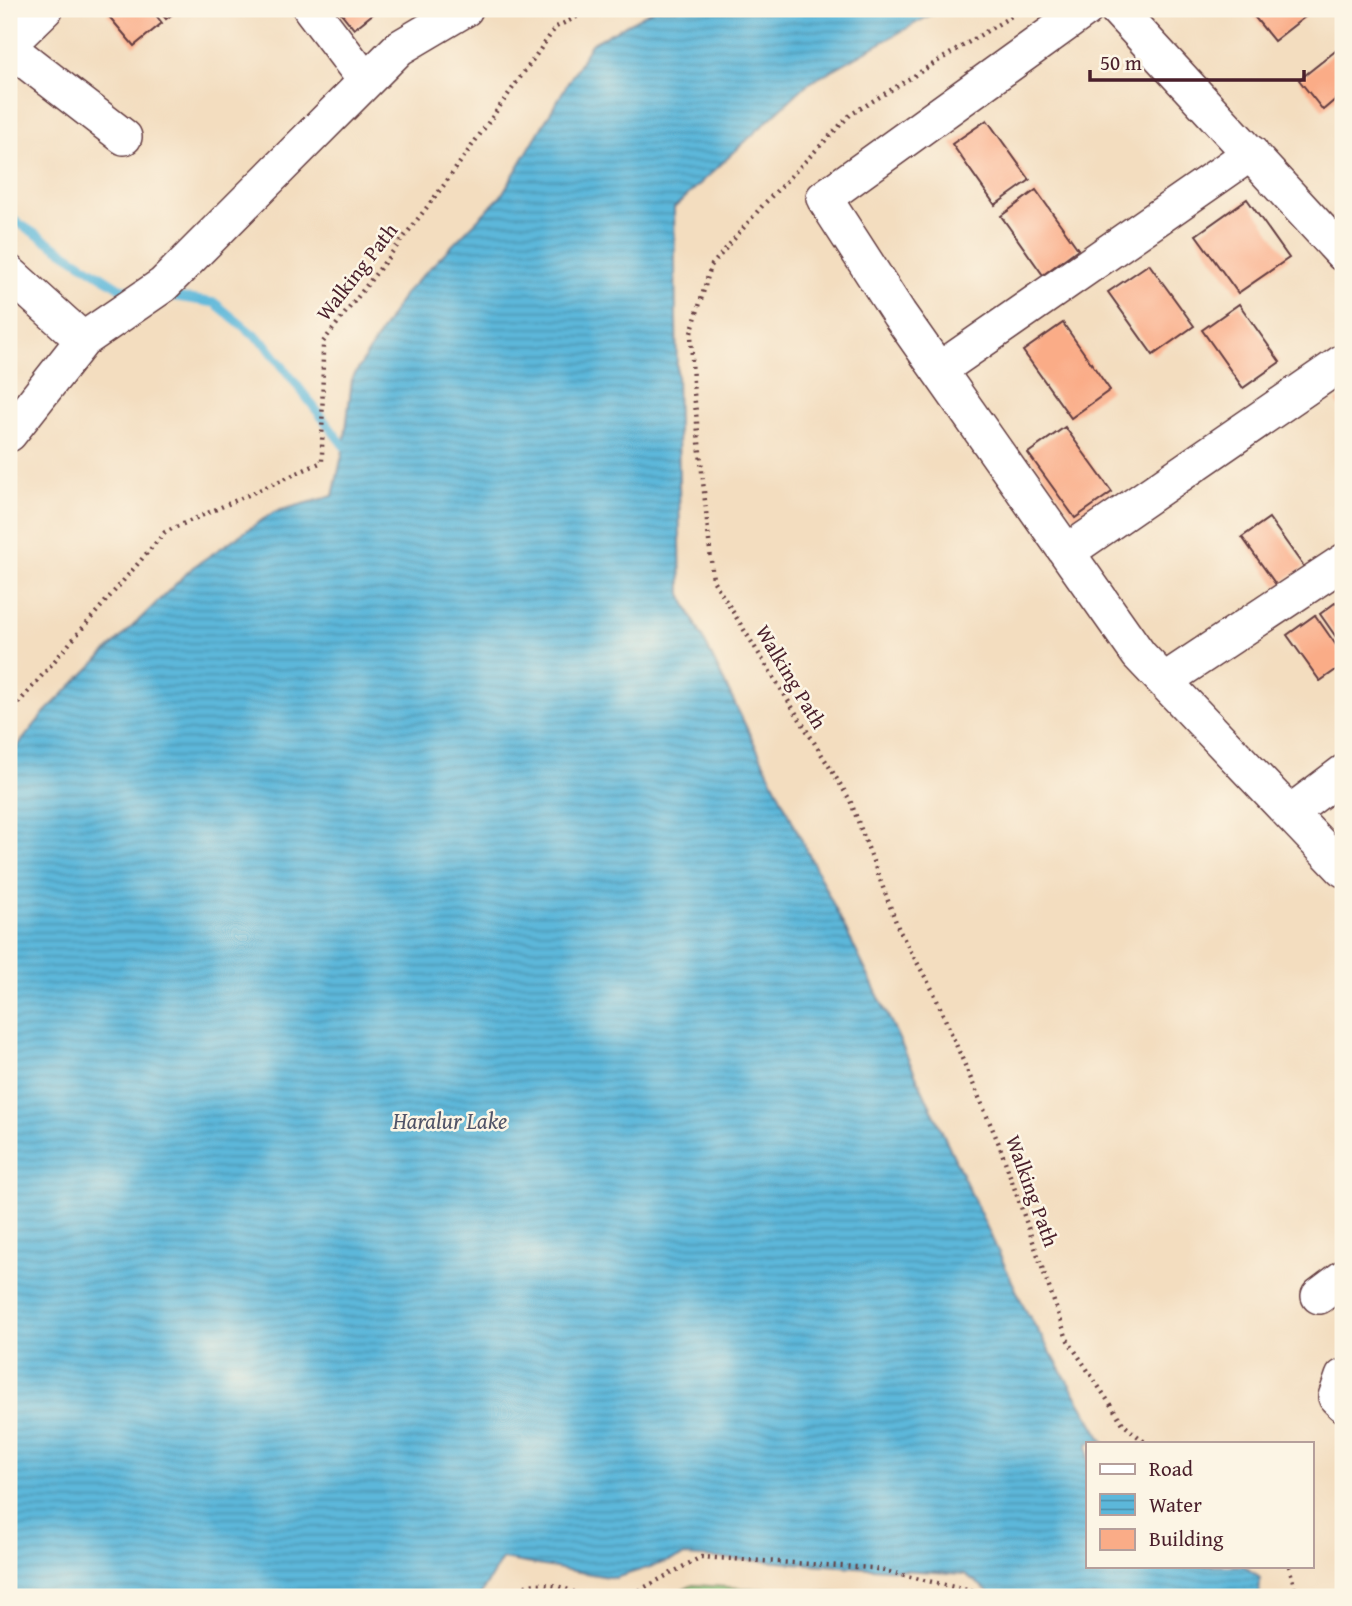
<svg xmlns="http://www.w3.org/2000/svg" width="1352" height="1606" font-family="'Gentium Book Plus',serif">
	<defs>
		<pattern id="park-crowns" width="20" height="18" patternUnits="userSpaceOnUse" patternTransform="scale(1.75)"><rect width="20" height="18" fill="#8bc97e"/><path d="M2 6a3 3 0 1 1 6 0M12 15a3 3 0 1 1 6 0" fill="none" stroke="#79ac6d"/></pattern>
		<pattern id="water-rules" width="6" height="5" patternUnits="userSpaceOnUse" patternTransform="scale(1.75)"><rect width="6" height="5" fill="#5cb7da"/><path d="M0 2.5h6" fill="none" stroke="#4e94b1"/></pattern>
	</defs>
	<rect width="100%" height="100%" fill="#fcf5e5"/>
	<filter id="ink" filterUnits="userSpaceOnUse"><feTurbulence type="fractalNoise" baseFrequency=".0143" numOctaves="2"/><feDisplacementMap in="SourceGraphic" scale="14" xChannelSelector="R" yChannelSelector="G"/><feConvolveMatrix kernelMatrix="1 2 1 2 8 2 1 2 1" color-interpolation-filters="sRGB"/></filter>
	<filter id="wash" filterUnits="userSpaceOnUse"><feTurbulence type="fractalNoise" baseFrequency=".00686" numOctaves="4" result="noise"/><feDisplacementMap in="SourceGraphic" scale="28" xChannelSelector="R" yChannelSelector="G"/><feGaussianBlur stdDeviation="1.57" result="paint"/><feColorMatrix in="noise" values="0 0 0 0 0 0 0 0 0 0 0 0 0 0 0 0 0 1.4 0 .05"/><feComposite in="paint" operator="in"/></filter>
	<g filter="url(#wash)">
		<rect width="100%" height="100%" fill="#f3ddbf"/>
		<path fill="url(#park-crowns)" stroke="#6a7454" stroke-width="2" d="M693 1585 893 1597H668Z"/>
		<path fill="url(#water-rules)" stroke="#536b82" stroke-width="2" d="M655 9H941L806 85 674 208 681 594 890 1020 1025 1309 1104 1443H1088V1566H1244L1260 1578 1259 1597H996L965 1574 685 1556 615 1578 502 1559 479 1597H9V757L45 712 193 567 274 512 333 496 344 446 352 379 404 294 501 196 591 44Z"/>
		<g fill="none" stroke-linecap="round" stroke-linejoin="round">
			<path stroke="#5cb7da" stroke-width="9" d="M9 217 120 288 136 291
				M164 295 215 303 266 345 344 446"/>
		</g>
		<g id="blocks">
			<path fill="#faac87" d="M113 9H151L162 23 134 46 107 14Z
				M158 9H179L166 19Z
				M338 9H379L354 29Z
				M1248 9H1315L1274 41Z
				M1343 45V93L1323 110 1299 80Z
				M987 120 1030 180 995 205 952 144Z
				M1036 190 1078 249 1043 275 1001 216Z
				M1247 199 1289 258 1238 293 1196 235Z
				M1149 264 1194 326 1153 355 1108 292Z
				M1239 304 1280 362 1243 388 1202 330Z
				M1063 323 1110 390 1071 418 1023 351Z
				M1343 397V413L1336 402Z
				M1065 427 1112 492 1075 518 1028 453Z
				M1269 518 1304 567 1277 586 1242 537Z
				M1343 597V647L1320 614Z
				M1315 615 1343 655V665L1320 681 1287 635Z"/>
		</g>
	</g>
	<g filter="url(#ink)">
		<use href="#blocks" fill-opacity="0" stroke="#633c41" stroke-width="2"/>
		<g fill="none" stroke-linecap="round" stroke-linejoin="round">
			<defs>
				<path id="street" d="M311 9 366 81
					M1086 9 824 198 899 314 1139 655 1343 869
					M1117 9 1343 254
					M9 44 45 9
					M9 48 124 137
					M9 273 83 340
					M939 370 1251 153
					M9 434 83 340 163 285 399 48 465 9
					M1067 552 1343 362
					M1164 681 1343 562
					M1290 813 1343 773
					M1319 1296 1343 1278
					M1343 1377 1336 1397 1343 1404"/>
			</defs>
			<use href="#street" stroke="#633c41" stroke-width="38"/>
			<path stroke="#633c41" stroke-width="4.5" stroke-dasharray="2 5" stroke-linecap="butt" d="M1023 9 850 115 763 205 711 266 691 333 693 383 713 580 850 800 899 930 933 991 999 1144 1067 1339 1124 1425 1146 1443
				M9 714 165 532 322 462 323 342 444 185 556 27 593 9
				M1289 1566 1297 1597
				M507 1597C534 1574 559 1586 587 1597
				M627 1597 701 1557 872 1568 997 1597"/>
			<use href="#street" stroke="#fff" stroke-width="35"/>
		</g>
	</g>
	<g text-anchor="middle" stroke-width="5" stroke-linejoin="round" paint-order="stroke">
		<g font-size="21" fill="#4a1f2b" stroke="#fcf5e5">
			<text transform="translate(357 272) rotate(-52)" y="7">Walking Path</text>
			<text transform="translate(791 677) rotate(59)" y="7">Walking Path</text>
			<text transform="translate(1032 1191) rotate(70)" y="7">Walking Path</text>
		</g>
		<g font-size="23" font-style="italic" fill="#505468" stroke="#fcf5e5">
			<text x="450" y="1129">Haralur Lake</text>
		</g>
	</g>
	<rect width="1352" height="1606" fill="none" stroke="#fcf5e5" stroke-width="35"/>
	<rect x="1086" y="1442" width="228" height="126" fill="#fcf5e5" stroke="#b59f9b" stroke-width="2"/>
	<rect x="1100" y="1464" width="35" height="10" fill="#ffffff" stroke="#b59f9b" stroke-width="2"/>
	<text x="1149" y="1476" font-size="21" fill="#4a1f2b">Road</text>
	<rect x="1100" y="1494" width="35" height="21" fill="url(#water-rules)" stroke="#b59f9b" stroke-width="2"/>
	<text x="1149" y="1512" font-size="21" fill="#4a1f2b">Water</text>
	<rect x="1100" y="1529" width="35" height="21" fill="#faac87" stroke="#b59f9b" stroke-width="2"/>
	<text x="1149" y="1546" font-size="21" fill="#4a1f2b">Building</text>
	<path d="M1090 70v10h214v-10" fill="none" stroke="#4a1f2b" stroke-width="3.5"/>
	<text x="1100" y="70" font-size="21" fill="#4a1f2b" stroke="#fcf5e5" stroke-width="5" paint-order="stroke">50 m</text>
</svg>
